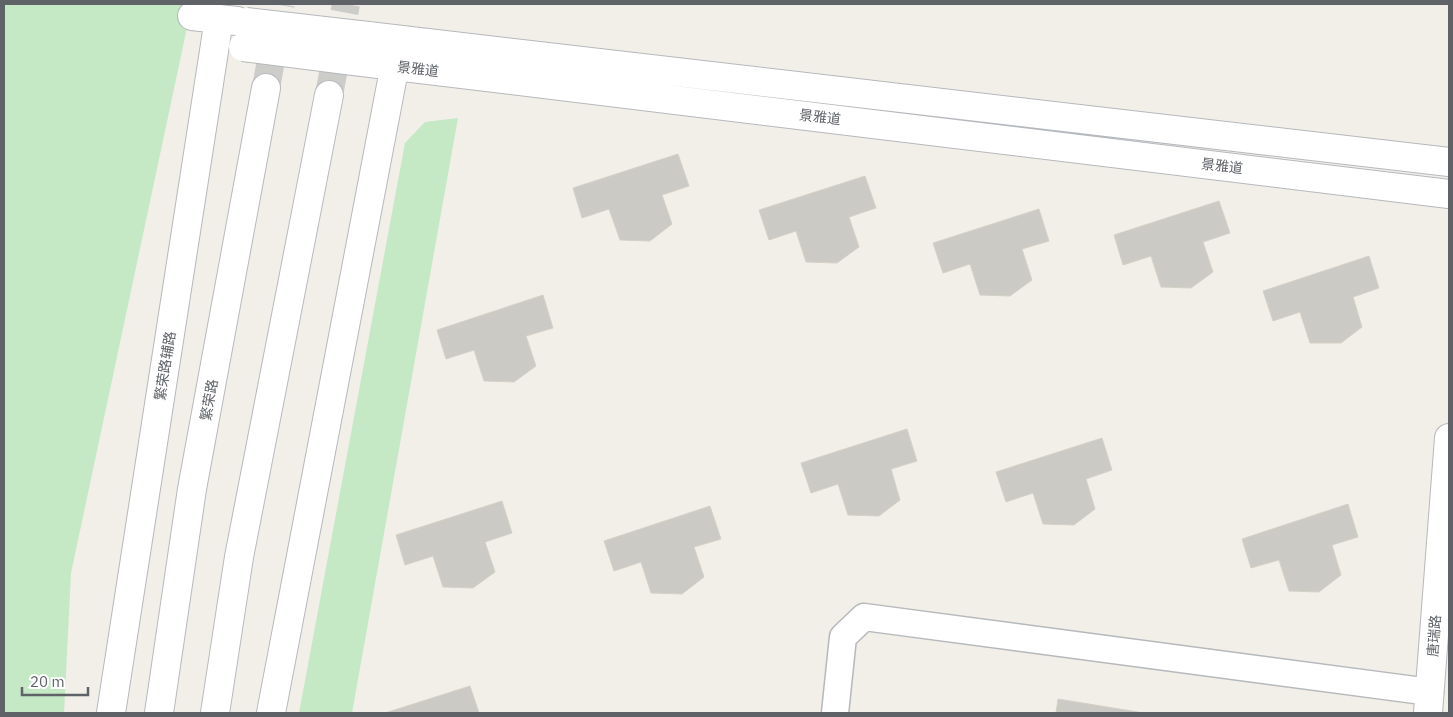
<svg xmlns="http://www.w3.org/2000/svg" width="1453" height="717" font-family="'IBM Plex Sans','Noto Sans SC',sans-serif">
	<rect width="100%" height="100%" fill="#f1efe8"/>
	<path fill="#c5e8c5" d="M4 4H192L71 573 64 713H4Z
		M458 118 352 713H299L405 143 425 122Z"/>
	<path fill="#cccac5" stroke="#d6d1c6" d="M678 154 689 186 662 195 672 224 650 241 620 240 609 209 582 218 573 188Z
		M865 176 876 208 849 217 859 247 837 263 806 262 796 231 769 240 759 210Z
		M1219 201 1230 233 1203 242 1213 272 1191 288 1161 287 1151 256 1123 265 1114 235Z
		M1039 209 1049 241 1022 249 1032 280 1010 296 980 295 970 264 943 273 933 243Z
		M1369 256 1379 288 1353 297 1362 327 1341 343H1310L1300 312 1273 321 1263 291Z
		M543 295 553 328 526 336 536 366 514 382 484 381 474 350 446 359 437 330Z
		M907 429 917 461 891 469 900 500 879 516 848 515 838 484 811 493 801 463Z
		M1102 438 1112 470 1086 479 1095 509 1074 525 1043 524 1033 493 1006 502 996 472Z
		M502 501 512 533 485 542 495 572 473 588 443 587 433 556 405 565 396 535Z
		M1348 504 1358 537 1332 545 1341 575 1319 592 1289 591 1279 560 1251 568 1242 539Z
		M710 506 721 539 694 547 704 577 682 594 651 593 641 562 614 571 604 541Z
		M470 686 479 713H385Z
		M1058 699 1144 713H1056Z"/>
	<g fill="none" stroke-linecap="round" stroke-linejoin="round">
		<path stroke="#ccccc8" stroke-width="28" stroke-dasharray="28 14" stroke-linecap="butt" d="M266 88 281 4
			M329 95 346 4"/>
		<defs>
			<path id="minor" d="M835 713 843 637 864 617 1430 692"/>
			<path id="tertiary" d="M192 16 237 21
				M368 36 1449 162
				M362 62 1449 194
				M111 713 219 19
				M271 713 398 49
				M1428 713 1449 438"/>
			<path id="secondary" d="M159 713 192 489 266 88
				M215 713 239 557 329 95"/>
		</defs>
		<use href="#minor" stroke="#b5b8bc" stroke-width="29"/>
		<use href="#tertiary" stroke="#b5b8bc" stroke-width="30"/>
		<use href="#secondary" stroke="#b6babf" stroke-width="30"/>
		<use href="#minor" stroke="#fff" stroke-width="26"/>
		<use href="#tertiary" stroke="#fff" stroke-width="28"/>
		<use href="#secondary" stroke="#fff" stroke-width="28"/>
		<defs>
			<path id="tertiary-bridge" d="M246 22 368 36
				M243 47 362 62"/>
		</defs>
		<use href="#tertiary-bridge" stroke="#b5b8bc" stroke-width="30" stroke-linecap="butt"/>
		<use href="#tertiary-bridge" stroke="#fff" stroke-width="28"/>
	</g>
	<g text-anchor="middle" stroke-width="4.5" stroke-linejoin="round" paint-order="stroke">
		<g font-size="14" fill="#5f6368" stroke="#fff">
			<text transform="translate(418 69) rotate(7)" y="5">景雅道</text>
			<text transform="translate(820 117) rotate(7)" y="5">景雅道</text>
			<text transform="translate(1222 166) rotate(7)" y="5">景雅道</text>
			<text transform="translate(165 366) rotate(-81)" y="5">繁荣路辅路</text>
			<text transform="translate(209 400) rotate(-80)" y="5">繁荣路</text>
			<text transform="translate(1434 636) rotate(-86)" y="5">唐瑞路</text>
		</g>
	</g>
	<rect width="1453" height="717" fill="none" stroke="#5f6368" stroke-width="10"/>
	<path d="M22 687v8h66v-8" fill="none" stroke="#5f6368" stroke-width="2.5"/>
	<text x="30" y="687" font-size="15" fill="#5f6368" stroke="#ffffff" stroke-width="4" paint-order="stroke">20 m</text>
</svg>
